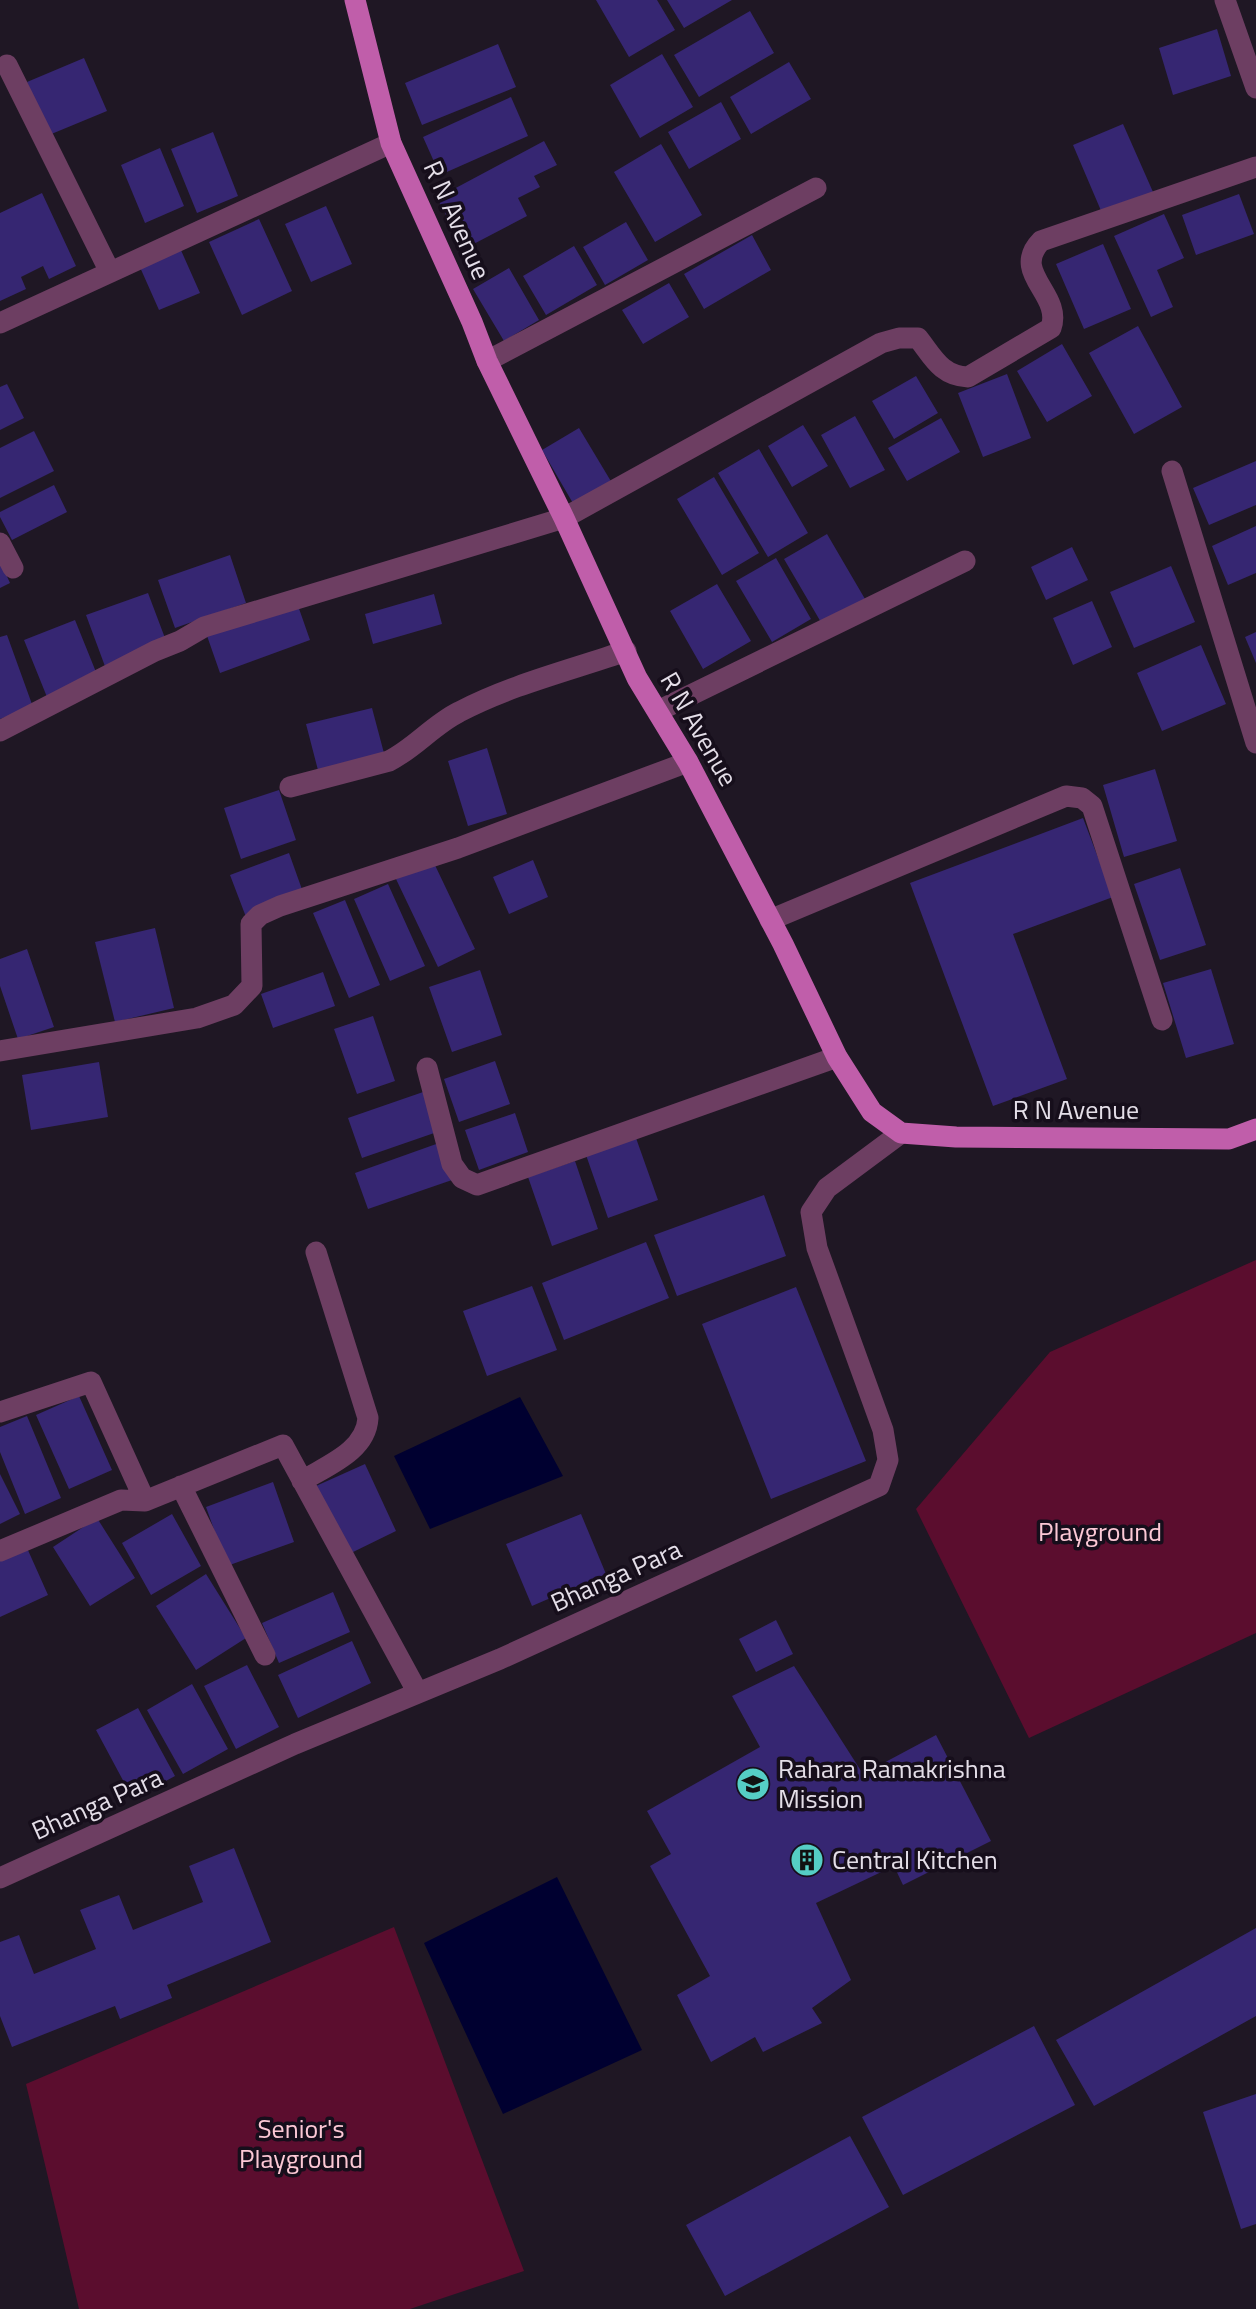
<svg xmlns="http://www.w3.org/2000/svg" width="1256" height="2309" font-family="'Titillium Web',sans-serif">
	<rect width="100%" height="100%" fill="#1f1724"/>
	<path fill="#5b0d2e" d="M1256 1260V1633L1029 1738 916 1509 1050 1352Z
		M394 1927 524 2271 410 2309H79L26 2084Z"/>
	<path fill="#000030" d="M520 1397 563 1476 430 1529 394 1456Z
		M557 1877 642 2050 503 2114 424 1943Z"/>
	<path fill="#362672" d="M596 0H657L675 30 629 57Z
		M667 0H732L684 28Z
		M750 11 774 53 699 97 674 55Z
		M1217 29 1231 76 1173 95 1159 48Z
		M498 44 516 87 422 125 405 83Z
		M662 54 693 107 640 138 610 85Z
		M84 58 107 111 49 135 27 82Z
		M789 62 811 99 751 134 730 97Z
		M511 97 528 136 440 175 423 137Z
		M721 102 741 139 689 169 668 132Z
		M1123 124 1153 192 1102 213 1073 145Z
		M213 132 238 196 197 213 171 149Z
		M544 141 557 165 534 176 540 187 518 198 527 216 464 249 437 198Z
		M661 144 702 215 655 242 614 172Z
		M160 148 184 206 145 223 121 165Z
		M42 193 76 266 49 279 43 266 21 277 26 289 0 301V213Z
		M1239 194 1254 234 1196 255 1182 215Z
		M326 206 352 264 311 282 285 224Z
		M1164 214 1184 258 1157 270 1173 307 1151 317 1114 236Z
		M259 219 292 291 242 315 209 242Z
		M626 222 648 260 605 285 583 247Z
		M752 235 771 270 704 309 684 274Z
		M1103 244 1131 309 1084 329 1056 264Z
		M574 246 597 285 546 315 523 276Z
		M180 248 200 293 159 310 139 265Z
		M509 268 539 320 504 341 473 289Z
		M669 283 689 317 643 344 622 310Z
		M1138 326 1182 407 1134 434 1089 353Z
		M1062 344 1092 396 1047 422 1017 371Z
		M1007 374 1031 438 983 457 958 393Z
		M916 376 938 413 894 439 872 401Z
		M7 384 24 418 0 430V387Z
		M855 416 885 470 850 488 821 435Z
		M941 418 960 452 907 481 888 448Z
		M803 425 828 466 792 487 768 446Z
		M579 428 612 483 574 505 542 450Z
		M34 431 54 471 0 498V448Z
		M759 449 808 533 768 557 718 473Z
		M1256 461V505L1209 525 1193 488Z
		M714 477 759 553 722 575 677 499Z
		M54 485 67 512 12 540 0 517V512Z
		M1256 526V573L1228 585 1212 546Z
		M827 534 865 599 822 624 784 559Z
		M1072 547 1088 580 1046 600 1031 567Z
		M230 555 246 603 175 628 158 580Z
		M776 558 811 619 772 642 736 581Z
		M0 561 10 583 0 588Z
		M1171 566 1195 622 1134 648 1110 592Z
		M717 584 751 641 703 669 670 611Z
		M148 593 168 646 106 669 86 615Z
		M434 594 442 624 373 644 365 614Z
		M296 600 310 640 220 673 206 633Z
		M1092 601 1112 647 1073 665 1053 618Z
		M75 620 98 677 47 697 24 640Z
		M1256 632V663L1245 637Z
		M7 635 33 707 0 719V637Z
		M1201 645 1226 704 1162 731 1137 673Z
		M372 708 385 757 319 774 306 724Z
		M487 748 507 814 468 826 448 761Z
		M1155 769 1177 841 1124 857 1103 785Z
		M279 790 296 840 241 859 224 808Z
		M1083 818 1113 897 1013 934 1067 1079 993 1106 910 883Z
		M289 853 304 895 246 917 230 875Z
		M533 860 548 897 509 914 493 877Z
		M433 861 475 949 438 967 396 879Z
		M1180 868 1206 945 1160 960 1134 884Z
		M388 884 425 966 390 981 354 899Z
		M345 900 380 985 349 998 313 913Z
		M155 928 174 1008 115 1022 95 942Z
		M27 949 54 1027 18 1039 0 986V959Z
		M1211 969 1234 1044 1186 1058 1163 983Z
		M480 970 502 1035 452 1052 429 987Z
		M323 972 335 1006 273 1028 261 994Z
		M373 1016 395 1081 357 1094 334 1029Z
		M495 1061 510 1104 459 1122 444 1079Z
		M99 1062 108 1117 31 1130 22 1075Z
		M426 1091 440 1131 362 1158 348 1118Z
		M515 1113 528 1152 479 1170 465 1130Z
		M636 1138 658 1200 608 1218 586 1155Z
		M439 1143 452 1180 368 1209 355 1173Z
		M575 1161 598 1229 552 1246 528 1177Z
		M764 1195 786 1256 677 1296 654 1235Z
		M646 1242 669 1298 564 1340 542 1283Z
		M532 1286 557 1350 487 1376 463 1311Z
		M796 1287 866 1461 771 1499 702 1324Z
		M79 1396 112 1470 69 1489 36 1415Z
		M27 1416 61 1498 25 1514 0 1452V1427Z
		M365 1464 396 1531 349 1554 316 1486Z
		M0 1474 20 1514 0 1524Z
		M273 1482 294 1542 227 1566 206 1507Z
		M172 1514 201 1566 151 1595 122 1543Z
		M581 1514 606 1574 532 1606 506 1544Z
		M97 1518 135 1578 90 1606 53 1547Z
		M27 1548 48 1595 0 1617V1560Z
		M206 1574 246 1638 196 1670 156 1606Z
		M333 1592 350 1632 279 1663 262 1623Z
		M776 1620 793 1654 756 1672 739 1639Z
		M352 1641 371 1683 298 1718 278 1675Z
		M247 1665 279 1727 236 1749 204 1686Z
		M794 1666 863 1774 936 1735 991 1841 903 1885 894 1866 816 1903 851 1980 812 2008 822 2023 763 2052 755 2037 711 2062 677 1995 710 1976 650 1866 671 1854 647 1811 760 1747 732 1696Z
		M192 1684 228 1749 183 1774 147 1710Z
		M138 1708 175 1776 133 1799 96 1730Z
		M234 1848 271 1942 167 1985 172 1998 120 2019 115 2006 12 2047 0 2016V1942L19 1935 34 1974 96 1949 80 1910 119 1895 133 1930 203 1902 189 1866Z
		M1256 1928V2016L1094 2106 1056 2040Z
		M1034 2026 1075 2105 903 2195 862 2117Z
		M1256 2094V2224L1241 2229 1203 2112Z
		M850 2136 889 2207 725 2296 686 2225Z"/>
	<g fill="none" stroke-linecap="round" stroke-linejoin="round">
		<path stroke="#6d3e62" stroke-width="21" d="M1225 0 1256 88
			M7 65 110 272
			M0 323 391 143
			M487 361 816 188
			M1172 471 1256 743
			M0 543 13 568
			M658 711 965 561
			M0 731 155 651 180 641 204 627 564 518 881 343 899 338H918C933 357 941 376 968 377L1051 328C1063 294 1010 273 1041 241L1256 167
			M290 787 389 761C415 748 433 725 459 712 510 685 571 670 626 651
			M770 920 1066 796 1082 798 1092 806 1162 1020
			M0 1051 197 1018 234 1005 252 986 251 924 260 915 280 906 458 848 688 762
			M427 1068 452 1164 462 1178 477 1185 837 1057
			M0 1412 91 1382 145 1501
			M302 1481C328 1465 366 1451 368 1418L316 1252
			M181 1486 265 1655
			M0 1551 121 1500 145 1501 283 1445 418 1693
			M0 1878 295 1744 500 1659 879 1486 888 1460 883 1430 817 1248 811 1212 827 1188 901 1133"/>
		<path stroke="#c05eaa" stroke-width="21" d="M355 0 391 143 472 322 487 361 564 518 637 678 688 762 783 944 837 1057 872 1112 901 1133 956 1137 1229 1139 1256 1129"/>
	</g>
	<defs>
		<symbol id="school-disc" viewBox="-11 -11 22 22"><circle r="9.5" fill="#55cec5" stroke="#160e1b"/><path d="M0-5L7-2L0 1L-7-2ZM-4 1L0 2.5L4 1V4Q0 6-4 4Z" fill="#111"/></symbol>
		<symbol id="building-disc" viewBox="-11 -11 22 22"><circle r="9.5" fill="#55cec5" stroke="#160e1b"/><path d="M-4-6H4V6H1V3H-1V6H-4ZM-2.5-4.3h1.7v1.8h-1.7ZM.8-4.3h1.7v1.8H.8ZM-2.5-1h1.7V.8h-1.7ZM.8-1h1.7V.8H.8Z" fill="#111"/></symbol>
	</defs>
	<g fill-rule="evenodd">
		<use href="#school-disc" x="734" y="1765" width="38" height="38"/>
		<use href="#building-disc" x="788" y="1841" width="38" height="38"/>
	</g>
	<g text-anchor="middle" stroke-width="7" stroke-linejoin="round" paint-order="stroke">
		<g font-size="26" fill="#e4dee8" stroke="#160e1b">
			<text transform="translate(457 220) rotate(66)" y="9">R N Avenue</text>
			<text transform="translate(699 729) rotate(60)" y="9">R N Avenue</text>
			<text x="1076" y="1119">R N Avenue</text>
			<text transform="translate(616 1576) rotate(-24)" y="9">Bhanga Para</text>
			<text transform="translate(97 1804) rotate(-24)" y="9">Bhanga Para</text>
		</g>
		<g font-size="26" fill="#fcc8d5" stroke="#160e1b">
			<text x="1100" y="1541">Playground</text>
			<text x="301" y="2138">Senior's<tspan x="301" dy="30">Playground</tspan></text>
		</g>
		<g font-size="26" fill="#e4dee8" stroke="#160e1b" text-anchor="start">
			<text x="778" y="1778">Rahara Ramakrishna<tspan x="778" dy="30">Mission</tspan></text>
			<text x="832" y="1869">Central Kitchen</text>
		</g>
	</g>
</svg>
